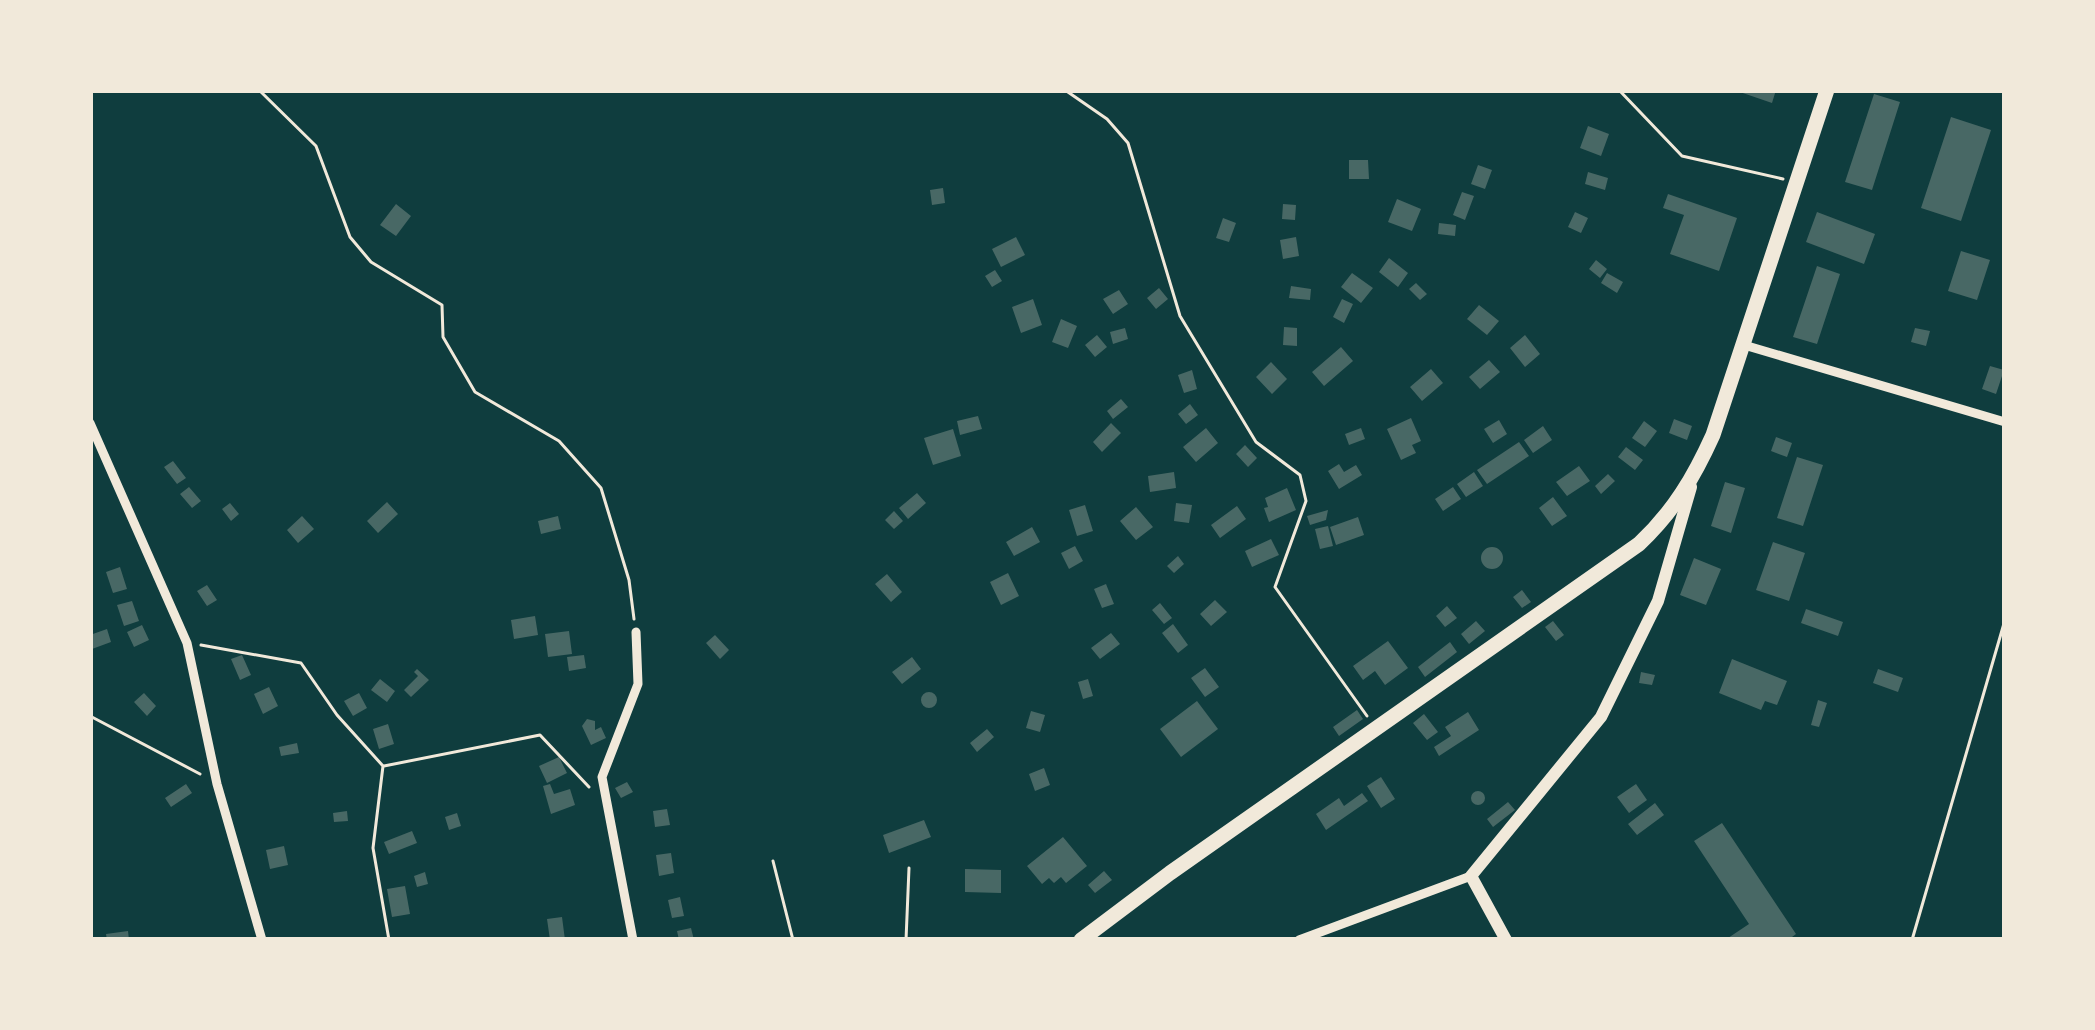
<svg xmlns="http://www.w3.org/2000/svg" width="2095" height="1030" font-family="Lora,serif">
	<rect width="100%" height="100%" fill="#0f3d3e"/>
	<path fill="#486865" d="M1734 90H1776L1772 103Z
		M1874 94 1900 102 1872 190 1845 182Z
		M1951 117 1991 130 1961 221 1921 208Z
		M1588 126 1609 134 1601 156 1580 148Z
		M1349 160H1368L1369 179H1349Z
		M1478 165 1492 170 1485 189 1471 184Z
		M1588 172 1608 178 1605 190 1585 184Z
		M943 188 945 203 932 205 930 190Z
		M1462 192 1474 196 1465 220 1453 215Z
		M1668 194 1737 218 1719 271 1670 254 1684 215 1663 208Z
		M1397 199 1421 209 1412 231 1388 222Z
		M396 204 411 216 396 236 380 225Z
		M1283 204 1296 205 1295 220 1282 219Z
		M1575 212 1588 218 1581 233 1568 227Z
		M1817 212 1875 234 1864 264 1806 242Z
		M1223 218 1236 223 1229 242 1216 238Z
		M1439 223 1456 225 1455 236 1438 234Z
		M1016 237 1025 255 1001 267 992 249Z
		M1296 237 1299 256 1283 259 1280 240Z
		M1961 251 1990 260 1977 300 1948 291Z
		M1389 258 1408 273 1398 287 1379 272Z
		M1596 260 1607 269 1600 278 1589 269Z
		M1817 266 1840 274 1817 344 1793 337Z
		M995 270 1002 281 992 287 985 276Z
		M1352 273 1373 288 1361 303 1341 287Z
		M1607 273 1623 282 1617 293 1601 283Z
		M1416 283 1427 294 1420 300 1409 289Z
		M1291 286 1311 289 1310 300 1289 298Z
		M1159 288 1168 299 1156 309 1147 298Z
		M1119 290 1128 304 1113 314 1103 299Z
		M1033 299 1042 325 1021 333 1012 307Z
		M1342 299 1353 304 1344 323 1333 317Z
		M1479 305 1499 321 1487 335 1467 319Z
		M1061 319 1077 326 1068 348 1052 342Z
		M1284 327 1297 328V346L1283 345Z
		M1125 328 1128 339 1113 344 1110 332Z
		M1915 328 1930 331 1926 346 1911 342Z
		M1097 335 1107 347 1095 357 1085 345Z
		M1525 335 1540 354 1525 367 1510 348Z
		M1341 347 1353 361 1324 386 1312 372Z
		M1489 360 1500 372 1480 389 1469 377Z
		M1271 362 1287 379 1272 394 1256 377Z
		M1990 366 2004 370 1996 394 1982 389Z
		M1431 369 1443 383 1422 401 1410 387Z
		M1192 370 1197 389 1184 393 1178 375Z
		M1121 399 1128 407 1113 419 1107 411Z
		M1190 404 1198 415 1186 424 1178 414Z
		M978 416 982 429 960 435 957 421Z
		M1411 418 1421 441 1412 445 1416 453 1401 460 1387 429Z
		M1674 419 1692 426 1687 440 1669 433Z
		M1499 420 1507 434 1493 443 1484 429Z
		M1644 421 1657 431 1645 447 1632 438Z
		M1111 423 1121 433 1102 452 1093 442Z
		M1543 426 1552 440 1533 453 1524 440Z
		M1206 428 1218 443 1196 462 1183 447Z
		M1361 428 1365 439 1349 445 1345 434Z
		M953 429 961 456 933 465 924 438Z
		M1776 437 1792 443 1787 457 1771 451Z
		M1519 442 1529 456 1487 484 1477 470Z
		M1245 445 1257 458 1248 467 1236 454Z
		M1626 447 1643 460 1635 470 1618 457Z
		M1797 457 1823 465 1803 526 1777 518Z
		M173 461 186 478 177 484 164 467Z
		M1339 464 1344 472 1356 465 1362 475 1339 489 1328 471Z
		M1579 466 1590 481 1567 496 1556 482Z
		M1174 472 1176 488 1150 492 1148 476Z
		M1474 472 1483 486 1466 497 1457 484Z
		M1608 474 1615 481 1601 494 1595 486Z
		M1725 482 1745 488 1731 533 1711 526Z
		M189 487 201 501 192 508 180 494Z
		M1453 487 1461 499 1443 511 1435 499Z
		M1287 488 1296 510 1269 522 1264 508 1268 507 1265 498Z
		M917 493 926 503 908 519 899 508Z
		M1553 497 1567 516 1552 526 1539 508Z
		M387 502 398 514 378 533 367 521Z
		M230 503 239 514 231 521 222 509Z
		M1176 503 1192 505 1189 523 1174 521Z
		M1085 505 1093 531 1077 536 1069 510Z
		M1237 506 1246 519 1220 538 1211 525Z
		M1136 507 1153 527 1136 540 1120 521Z
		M1328 510 1326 520 1310 525 1307 516Z
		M894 511 903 521 894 529 885 520Z
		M302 516 314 529 298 543 287 530Z
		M558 516 561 529 541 534 538 521Z
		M1358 517 1364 535 1336 545 1330 527Z
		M1328 526 1333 546 1320 549 1315 529Z
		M1032 527 1040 542 1014 556 1006 542Z
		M1271 539 1279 555 1252 567 1245 551Z
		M1773 542 1805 553 1789 601 1756 590Z
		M1075 546 1083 561 1069 569 1061 553Z
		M1481 558a11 11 0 1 1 22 0a11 11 0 1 1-22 0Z
		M1178 556 1184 564 1174 573 1167 566Z
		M1694 558 1721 569 1706 605 1680 595Z
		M120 567 127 589 113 593 106 572Z
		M1008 573 1019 596 1001 605 990 582Z
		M887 574 902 592 891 602 875 584Z
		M1106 584 1114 604 1102 608 1094 589Z
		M207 585 217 600 207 606 197 591Z
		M1522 590 1531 602 1522 608 1513 597Z
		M1215 600 1227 612 1211 626 1200 614Z
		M132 601 139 621 124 626 117 605Z
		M1160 603 1172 618 1164 624 1152 610Z
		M1447 606 1457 618 1445 627 1436 616Z
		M1806 609 1843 622 1838 636 1801 623Z
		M535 616 538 635 514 639 511 620Z
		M1476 621 1485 631 1469 644 1461 634Z
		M1553 621 1564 635 1556 641 1545 627Z
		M1173 624 1188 645 1178 653 1162 633Z
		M142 625 149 640 134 647 127 632Z
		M107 629 111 642 92 649 90 635Z
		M569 631 572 654 548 657 545 634Z
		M1111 633 1120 644 1100 659 1091 648Z
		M715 635 729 650 720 659 706 643Z
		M1388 641 1408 668 1385 685 1375 671 1363 680 1353 666Z
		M1450 642 1457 652 1425 677 1418 667Z
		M242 655 251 675 240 680 231 659Z
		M584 655 586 668 569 671 567 657Z
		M912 657 921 669 902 684 892 672Z
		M1732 659 1787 681 1777 705 1765 701 1761 710 1719 693Z
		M1205 668 1219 687 1205 697 1191 678Z
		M417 669 429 680 411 697 404 690 418 676 414 672Z
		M1878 669 1903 678 1898 692 1873 683Z
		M1641 672 1655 675 1652 685 1639 683Z
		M380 679 395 691 387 702 371 690Z
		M1088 679 1093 696 1083 699 1078 682Z
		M269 687 278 706 263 714 254 694Z
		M921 700a8 8 0 1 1 16 0a8 8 0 1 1-16 0Z
		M144 693 156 706 147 716 134 702Z
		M359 693 367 708 353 716 344 701Z
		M1818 700 1827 703 1819 727 1811 725Z
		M1197 701 1218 729 1181 757 1160 729Z
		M1357 710 1363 719 1339 736 1333 727Z
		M1031 711 1045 715 1040 732 1026 728Z
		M1468 712 1479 730 1439 756 1434 747 1451 736 1445 727Z
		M1424 714 1438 732 1427 740 1413 723Z
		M587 719 595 721V730L601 727 606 738 591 745 582 726Z
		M388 724 394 744 379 749 373 729Z
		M987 729 994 737 977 752 970 743Z
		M297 743 299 753 281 756 279 747Z
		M559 757 567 773 547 783 539 766Z
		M1044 768 1050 785 1035 791 1029 774Z
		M1381 777 1395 799 1381 808 1367 786Z
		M627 782 633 792 621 798 615 788Z
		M186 784 192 793 171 807 165 798Z
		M550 784 554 794 570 789 575 805 551 814 543 786Z
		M1636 784 1647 800 1629 813 1617 797Z
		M1471 798a7 7 0 1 1 14 0a7 7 0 1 1-14 0Z
		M1362 793 1368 801 1326 830 1316 814 1339 798 1344 806Z
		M1508 802 1515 810 1493 827 1487 819Z
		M1655 803 1664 815 1637 835 1628 824Z
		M667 809 670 825 655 827 653 811Z
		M347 811 348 821 334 822 333 813Z
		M457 813 461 826 449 830 445 817Z
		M924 820 931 837 889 853 883 835Z
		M1722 823 1796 934 1788 940H1725L1749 924 1694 841Z
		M412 831 417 843 389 854 384 842Z
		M1063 837 1087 866 1066 883 1061 877 1054 883 1049 878 1042 884 1027 866Z
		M284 846 288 865 270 869 266 850Z
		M671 853 674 873 659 876 656 855Z
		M965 869 1001 870V893L965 892Z
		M1104 871 1112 880 1095 893 1088 885Z
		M425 872 428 884 417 887 414 876Z
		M405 886 410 914 392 917 387 889Z
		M680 897 684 916 672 918 668 900Z
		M562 917 565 940H550L547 919Z
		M691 928 694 940H679L677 931Z
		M128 931 129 940H107L106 934Z"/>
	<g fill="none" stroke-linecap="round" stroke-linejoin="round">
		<path stroke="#f1e9da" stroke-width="3" d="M259 90 316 146 350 237 371 262 442 305 443 337 475 392 559 441 601 488 629 580 634 619
			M1065 90 1107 119 1128 143 1180 316 1256 442 1300 475 1306 501 1275 587 1367 716
			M1619 90 1682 156 1783 179
			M201 645 301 663 337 715 383 766 373 848 389 940
			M90 716 200 774
			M384 766 540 735 589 787
			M773 861 793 940
			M906 940 909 868
			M1912 940 2005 620"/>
		<path stroke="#f1e9da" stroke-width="9" d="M1744 345 2005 422
			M90 423 187 643 217 784 262 940
			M633 940 602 777 638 684 636 632
			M1299 940 1471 876"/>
		<path stroke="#f1e9da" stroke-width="12" d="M1506 940 1471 876 1601 717 1658 601 1691 487"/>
		<path stroke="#f1e9da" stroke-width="15" d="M1081 940 1170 873 1639 544C1674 511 1694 477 1713 435L1827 90"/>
	</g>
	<rect width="2095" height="1030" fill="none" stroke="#f1e9da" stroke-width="186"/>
</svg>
